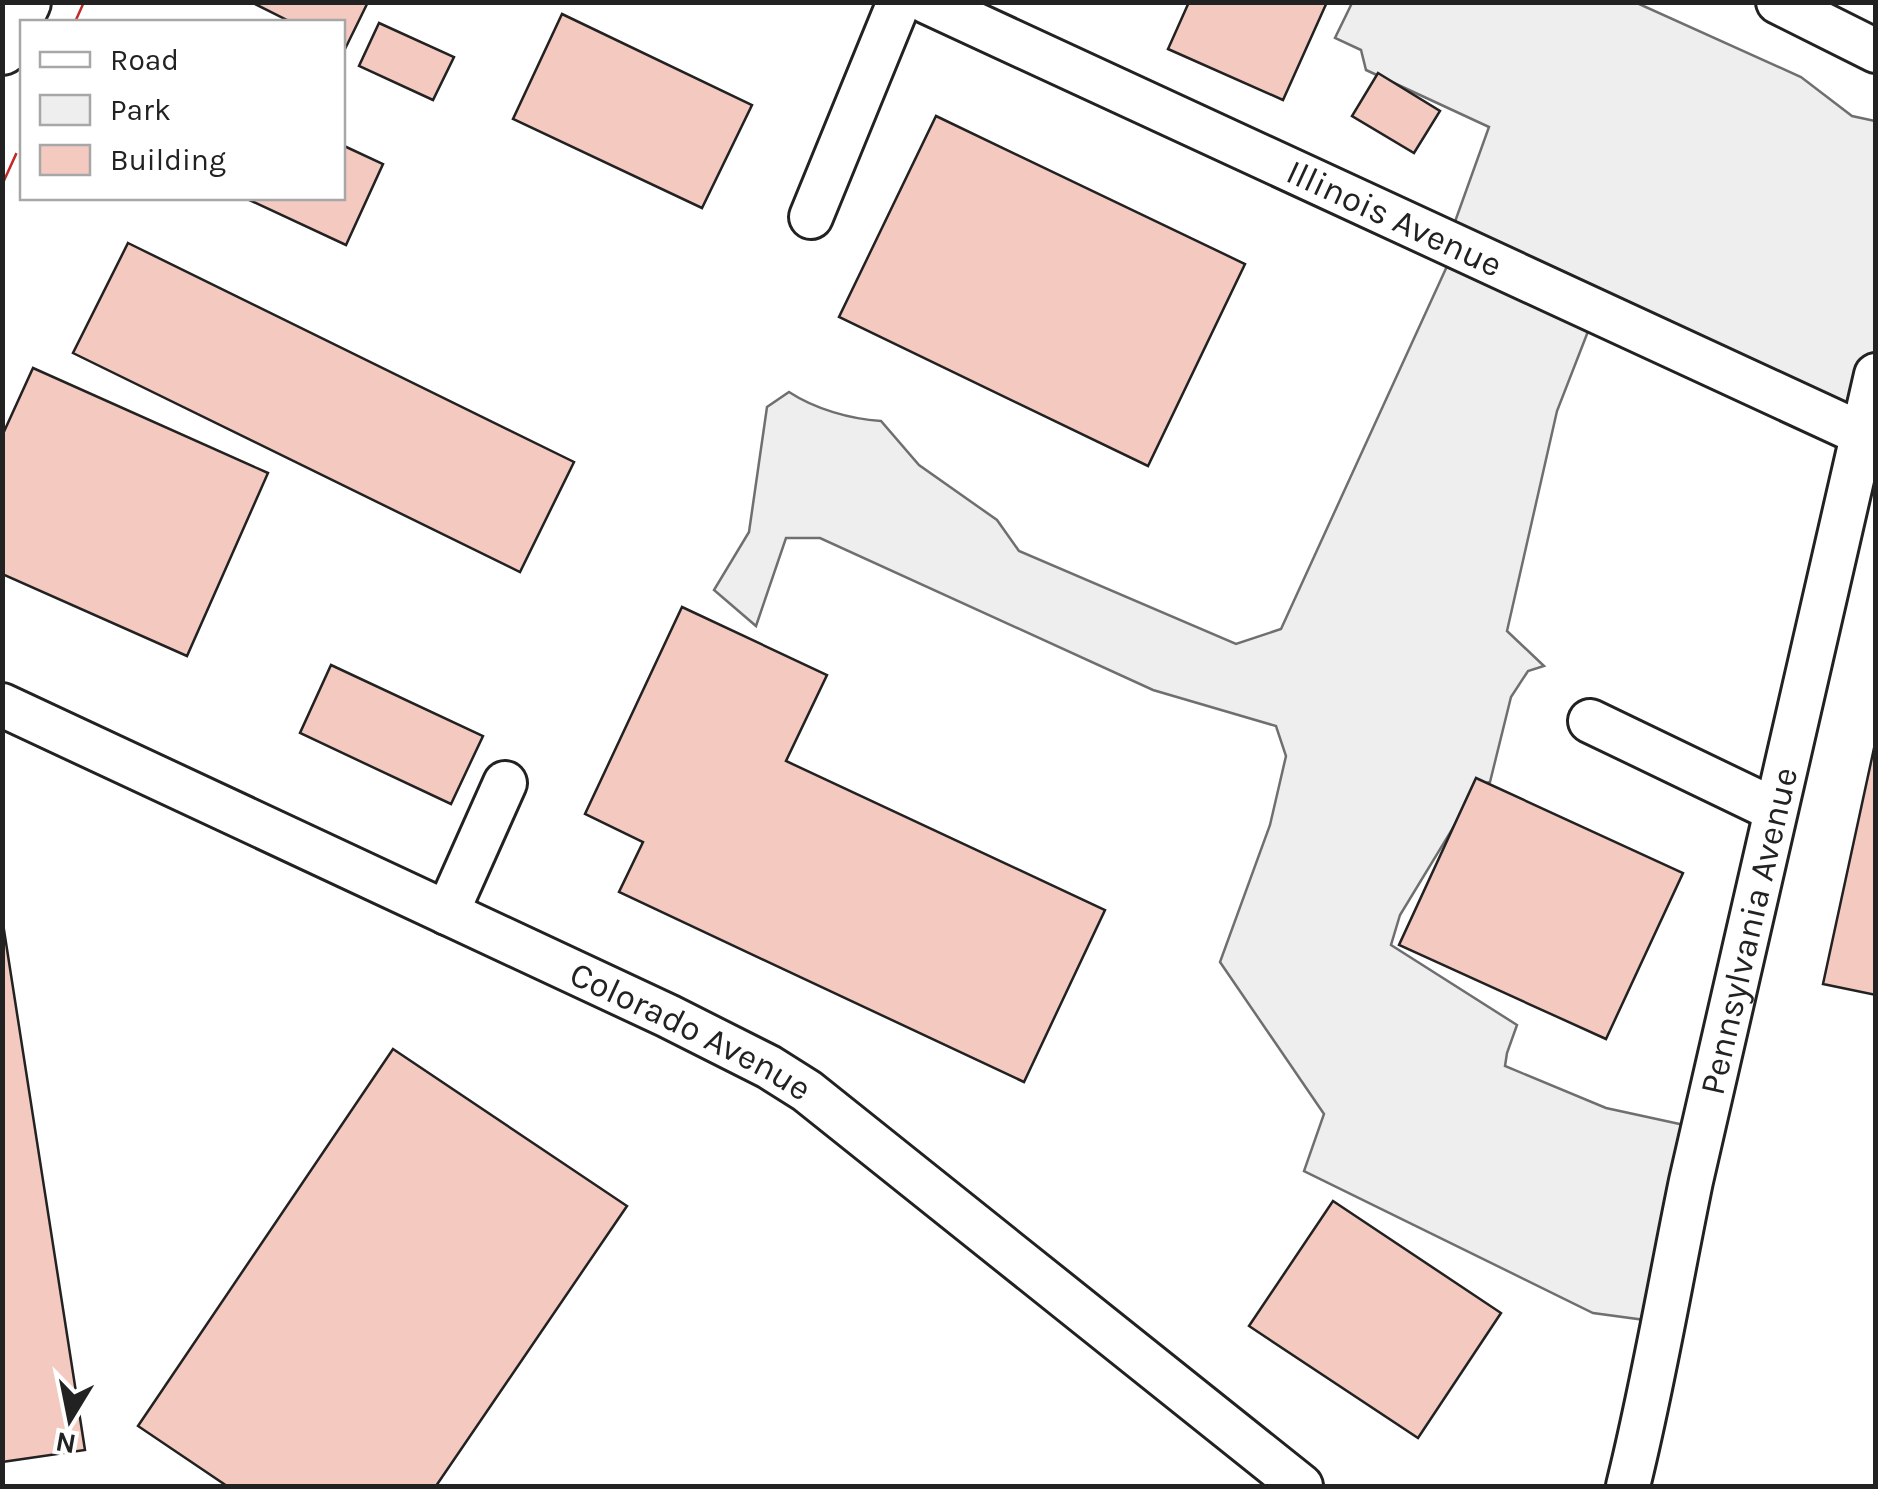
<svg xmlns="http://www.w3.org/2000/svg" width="1878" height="1489" font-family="Karla,sans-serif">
	<rect width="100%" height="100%" fill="#fff"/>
	<path fill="#eee" stroke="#6f6f6f" stroke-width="2.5" d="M1352 3H1637L1801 77 1852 116 1875 121 1876 359 1860 427 1594 316 1557 411 1507 631 1544 666 1528 671 1511 697 1490 782 1479 785 1400 915 1391 945 1517 1025 1507 1053 1505 1066 1606 1108 1698 1128 1660 1322 1593 1313 1304 1171 1324 1114 1220 962 1270 825 1286 756 1276 726 1153 690 820 538H786L756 626 714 590 749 532 767 407 789 392C815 409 850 419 881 421L919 465 997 520 1019 551 1236 644 1281 629 1448 264 1447 244 1489 127 1366 70 1361 50 1335 38Z"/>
	<path fill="#f3c9c0" stroke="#222" stroke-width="2.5" d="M251 2H368L345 49 342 47V22H291Z
		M1189 2H1327L1283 100 1168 49Z
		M562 14 752 105 702 208 513 119Z
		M379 23 454 57 433 100 359 66Z
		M1378 73 1440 111 1414 153 1352 116Z
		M936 116 1245 264 1148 466 839 317Z
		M342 145 383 164 346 245 245 198H342Z
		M128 243 574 462 520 572 73 353Z
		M33 368 268 473 187 656 2 574V436Z
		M682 607 827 675 786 761 1105 910 1024 1082 619 892 643 842 585 814Z
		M331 665 483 736 451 804 300 733Z
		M1876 739V995L1823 984Z
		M1476 778 1683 873 1606 1039 1399 945Z
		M2 917 85 1450 2 1462Z
		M393 1049 627 1206 436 1486H227L138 1426Z
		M1333 1201 1501 1313 1418 1438 1249 1326Z"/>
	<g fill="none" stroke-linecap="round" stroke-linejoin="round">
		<defs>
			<g id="minor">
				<path id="s1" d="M927 2 1862 434"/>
				<path d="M1778 2 1876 51"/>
				<path d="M811 217 899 2"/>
				<path id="s2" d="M2 705 668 1016 769 1067 807 1091 1301 1486"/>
				<path d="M1590 721 1775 810"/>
				<path d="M447 913 505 783"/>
				<path id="s3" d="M1628 1486C1653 1386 1670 1283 1691 1181L1876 375"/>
			</g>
			<path id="major" d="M2 48 24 2"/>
		</defs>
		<use href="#minor" stroke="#222" stroke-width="48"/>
		<use href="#major" stroke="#222" stroke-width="58"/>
		<use href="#minor" stroke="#fff" stroke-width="42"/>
		<use href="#major" stroke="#fff" stroke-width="52"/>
		<path stroke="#c62828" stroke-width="2.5" stroke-dasharray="35 8 5 8" stroke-linecap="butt" d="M75 22 84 2
			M2 185 22 141"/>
	</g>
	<g text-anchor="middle" stroke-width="8" stroke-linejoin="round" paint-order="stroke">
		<g font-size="35" fill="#222" stroke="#fff">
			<text dy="12" stroke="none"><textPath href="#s1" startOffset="515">Illinois Avenue</textPath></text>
			<text dy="12" stroke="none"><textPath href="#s3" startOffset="568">Pennsylvania Avenue</textPath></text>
			<text dy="12" stroke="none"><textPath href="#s2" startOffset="762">Colorado Avenue</textPath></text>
		</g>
	</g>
	<rect width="1878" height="1489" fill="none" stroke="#222222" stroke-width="10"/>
	<rect x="20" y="20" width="325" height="180" fill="#ffffff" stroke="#a7a7a7" stroke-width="2.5"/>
	<rect x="40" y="52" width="50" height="15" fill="#ffffff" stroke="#a7a7a7" stroke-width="2.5"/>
	<text x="110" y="70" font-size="30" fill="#222222">Road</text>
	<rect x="40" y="95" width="50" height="30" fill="#eeeeee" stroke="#a7a7a7" stroke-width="2.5"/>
	<text x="110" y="120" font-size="30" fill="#222222">Park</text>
	<rect x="40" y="145" width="50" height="30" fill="#f3c9c0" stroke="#a7a7a7" stroke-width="2.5"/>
	<text x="110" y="170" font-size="30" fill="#222222">Building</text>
	<g transform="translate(70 1419) rotate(190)" stroke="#ffffff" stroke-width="8" paint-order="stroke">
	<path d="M0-8L18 38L0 25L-18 38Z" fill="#222222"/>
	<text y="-15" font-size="28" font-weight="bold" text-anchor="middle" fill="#222222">N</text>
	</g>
</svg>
